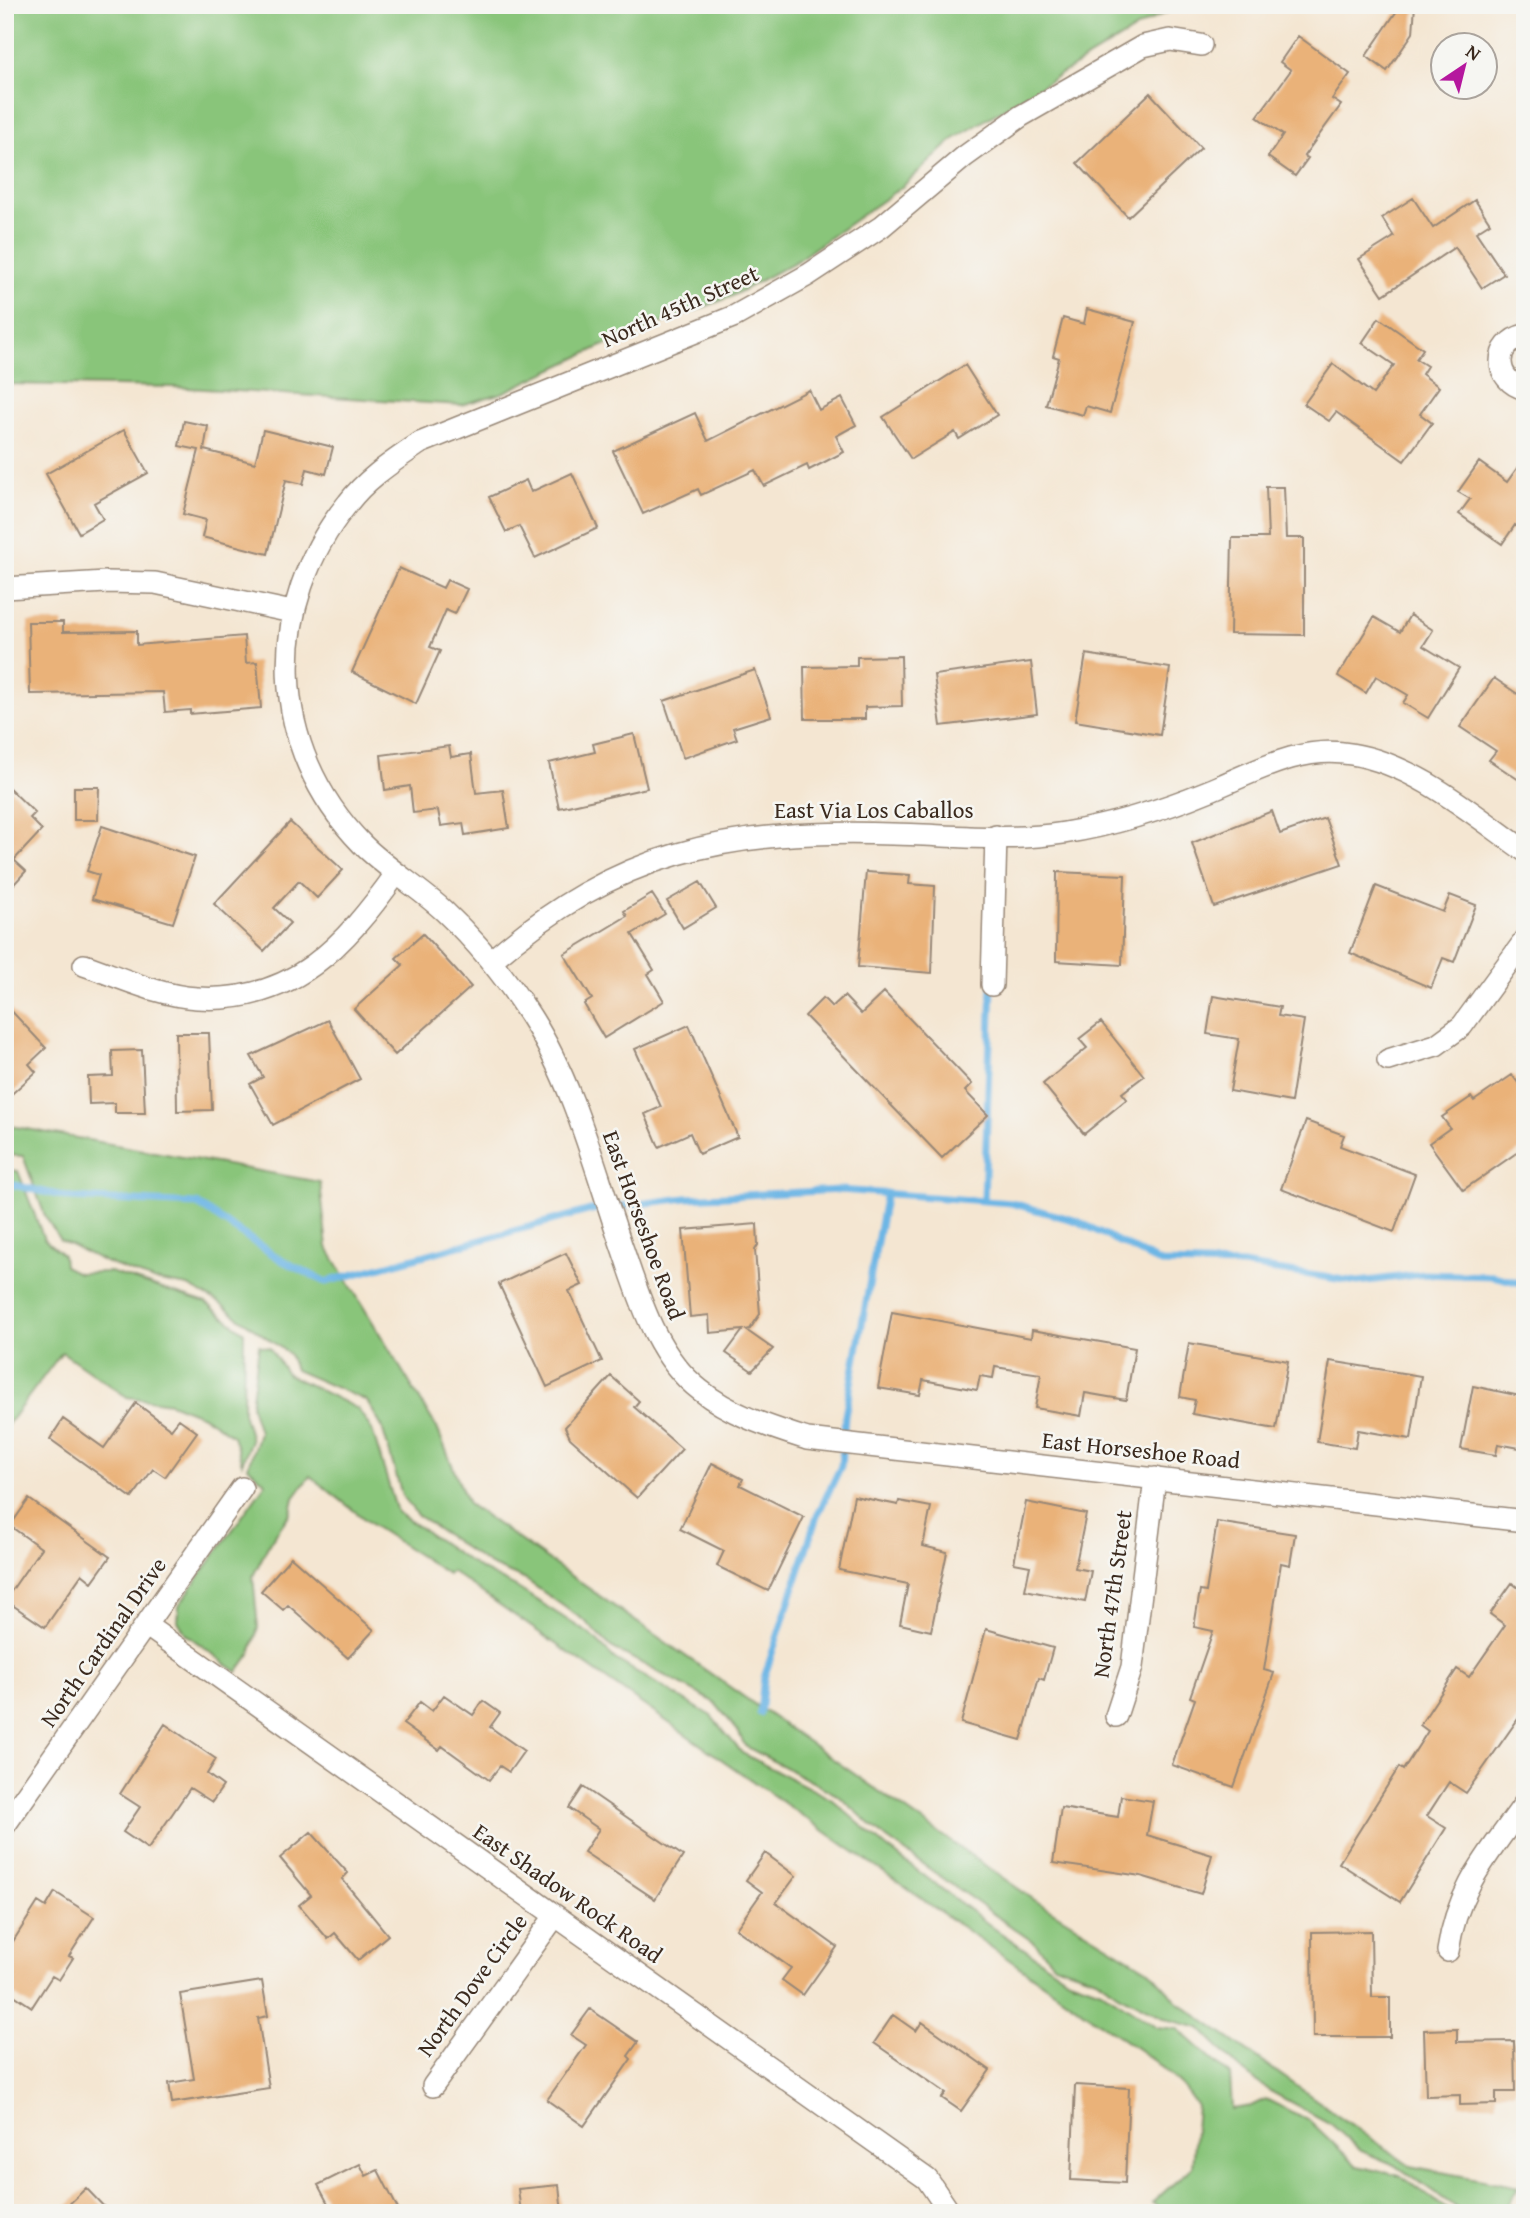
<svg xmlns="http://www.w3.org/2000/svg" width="1530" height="2218" font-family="'Gentium Book Plus',serif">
	<rect width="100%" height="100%" fill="#f6f6f2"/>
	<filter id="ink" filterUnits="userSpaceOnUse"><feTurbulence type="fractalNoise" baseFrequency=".0143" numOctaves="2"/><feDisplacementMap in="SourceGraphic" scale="14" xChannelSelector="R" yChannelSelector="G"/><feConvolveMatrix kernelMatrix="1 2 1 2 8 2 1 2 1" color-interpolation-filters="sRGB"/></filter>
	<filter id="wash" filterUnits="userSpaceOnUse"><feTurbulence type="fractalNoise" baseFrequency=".00686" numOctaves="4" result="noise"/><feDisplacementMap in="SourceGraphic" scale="28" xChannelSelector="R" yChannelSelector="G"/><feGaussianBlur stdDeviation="1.57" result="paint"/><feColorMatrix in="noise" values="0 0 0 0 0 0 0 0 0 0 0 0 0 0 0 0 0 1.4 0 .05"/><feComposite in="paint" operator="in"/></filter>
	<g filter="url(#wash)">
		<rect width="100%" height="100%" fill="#f4e6d2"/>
		<path fill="#89c57a" stroke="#62784c" stroke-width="2" d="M5 5H1182L1147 22 954 139 903 186 795 262 730 297 600 347 502 393 461 405 172 387 5 384Z
			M5 1125 320 1182 327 1247 437 1428 468 1504 1036 1901 1150 1971 1179 2003 1410 2166 1519 2187 1502 2213H1464L1395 2165 1361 2151 1331 2124 1268 2090 1241 2070 1200 2028 1169 2020 1118 1994 1096 1978 1054 1964 1036 1944 887 1839 839 1796 745 1746 738 1731 714 1702 611 1647 586 1622 526 1580 490 1565 417 1515 402 1495 382 1427 367 1401 295 1370 289 1354 218 1302 188 1286 153 1280 105 1262 60 1240 45 1216 23 1156 5 1155Z
			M5 1170 18 1171 44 1239 63 1255 64 1266 78 1273 110 1272 206 1303 244 1332 243 1412 251 1440 242 1463 233 1436 203 1416 170 1403 127 1397 62 1352 5 1428Z
			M259 1345 270 1348 287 1374 358 1409 372 1430 397 1512 480 1569 516 1587 591 1635 615 1659 711 1716 742 1753 831 1799 886 1847 995 1929 1067 1978 1101 1990 1157 2027 1178 2029 1230 2075 1232 2109 1252 2106 1266 2099 1310 2121 1357 2166 1401 2176 1452 2213H1167L1152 2203 1192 2167 1197 2106 1182 2086 1156 2062 451 1571 448 1574 372 1525 310 1476 294 1498 291 1512 270 1542 253 1576 258 1628 250 1654 237 1672 186 1634 178 1621 179 1605 266 1483 248 1467 259 1432 251 1406Z"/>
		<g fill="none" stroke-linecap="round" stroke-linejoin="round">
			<path stroke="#6db6e5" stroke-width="7" d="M5 1183 71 1198 197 1204 283 1261 326 1282 591 1210 686 1198 840 1190 1011 1203 1077 1221 1161 1263 1242 1265 1358 1282 1424 1274 1493 1276 1525 1284
				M984 1200 992 986
				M760 1713 764 1678 817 1516 841 1466 845 1416 886 1193"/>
		</g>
		<g id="blocks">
			<path fill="#eab279" d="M1401 5H1415L1413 33 1387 71 1366 56Z
				M1298 36 1350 74 1332 99 1341 105 1304 156 1308 158 1295 176 1268 157 1283 135 1257 117 1291 70 1280 62Z
				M1150 93 1201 148 1128 217 1077 163Z
				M1413 198 1433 228 1475 200 1490 223 1476 232 1504 274 1482 288 1455 247 1383 295 1359 259 1394 237 1382 218Z
				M1087 309 1135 322 1110 413 1086 406 1083 415 1046 405 1059 358 1053 356 1063 318 1084 324Z
				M1379 318 1423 349 1416 359 1427 366 1422 374 1439 387 1420 414 1432 423 1404 461 1336 412 1329 421 1304 404 1333 364 1373 394 1394 365 1362 343Z
				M965 365 997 415 959 439 955 432 911 459 883 417Z
				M809 390 819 410 842 398 856 425 836 436 844 452 809 470 807 465 764 486 755 470 701 495 698 489 643 514 613 451 695 413 708 441Z
				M184 421 208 426 204 450 255 463 263 430 333 447 326 474 307 469 303 484 286 480 268 554 202 537 206 520 183 514 199 450 179 446Z
				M124 430 148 473 94 503 103 519 79 533 46 474Z
				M1525 457V532L1515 525 1502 544 1459 514 1470 499 1458 492 1479 462 1507 482Z
				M572 473 598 528 535 558 519 526 506 532 489 497 526 480 531 492Z
				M1266 487H1284L1286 538H1304V635L1230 634 1232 538H1268Z
				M399 568 443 588 447 580 467 589 455 614 446 610 430 647 440 651 416 704 352 672Z
				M1410 615 1433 630 1423 646 1459 668 1428 718 1403 703 1408 695 1376 676 1366 693 1338 676 1374 617 1400 632Z
				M28 622H63V632L137 631V645L244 636 246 663 257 662 261 708 190 714V710L165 712 163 692 30 694Z
				M1086 654 1170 668 1160 735 1075 721Z
				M901 656 902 706 865 707V719H805L804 667 857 666V657Z
				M1031 662 1037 714 941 726 934 675Z
				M755 670 771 716 733 728 737 739 683 758 664 701Z
				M1494 678 1525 699V784L1489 760 1496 751 1460 727Z
				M634 734 647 788 559 808 549 763 595 752 593 744Z
				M449 746 451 757 471 754 476 793 503 790 509 828 465 835 463 823 441 826 438 810 413 813 410 786 385 790 381 755Z
				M5 784 35 813 30 818 42 830 14 860 26 871 5 894Z
				M74 787H99L98 820H74Z
				M1272 811 1280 834 1325 818 1342 864 1214 907 1192 843Z
				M290 822 343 870 317 898 299 881 274 908 290 923 264 951 214 904Z
				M102 826 195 857 173 923 92 899 99 875 87 871Z
				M866 872 910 875 909 884 935 886 932 973 858 967Z
				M1057 872 1125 875 1122 965 1056 961Z
				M700 882 716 908 683 928 667 901Z
				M1376 886 1443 912 1450 895 1476 905 1454 962 1443 958 1431 988 1350 953Z
				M652 894 665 914 632 934 654 970 648 974 664 1001 604 1038 584 1004 592 999 564 954 627 916 624 911Z
				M423 934 471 987 395 1055 354 1009 403 965 396 958Z
				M884 992 972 1084 965 1091 988 1115 942 1158 805 1016 823 998 832 1007 844 996 861 1014Z
				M1213 996 1280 1007 1278 1016 1304 1020 1291 1102 1230 1091 1239 1039 1207 1034Z
				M5 1004 46 1048 29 1064 36 1072 5 1100Z
				M328 1020 360 1079 273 1125 250 1084 263 1077 251 1056Z
				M1101 1022 1144 1076 1122 1093 1127 1099 1084 1134 1043 1084 1087 1048 1079 1039Z
				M689 1025 738 1137 699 1154 690 1133 659 1147 645 1114 661 1107 635 1049Z
				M176 1033H209L212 1110 177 1111Z
				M142 1050 145 1113H115V1103L89 1104 88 1077 113 1076 112 1051Z
				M1512 1075 1525 1092V1147L1463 1190 1429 1143 1450 1128 1442 1117 1471 1097 1474 1101Z
				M1306 1121 1344 1135 1340 1146 1415 1174 1394 1232 1281 1189Z
				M757 1224 758 1245 755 1250 760 1314 750 1329 746 1330 773 1349 752 1371 726 1353 743 1330 710 1333 709 1315 690 1317 683 1230Z
				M566 1253 582 1285 569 1291 602 1361 547 1387 499 1284Z
				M892 1312 1031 1338 1032 1330 1135 1348 1126 1400 1085 1393 1081 1416 1035 1408 1041 1374 995 1367 993 1378 980 1376 977 1390 923 1380 920 1395 878 1388Z
				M1189 1343 1288 1361 1276 1429 1192 1414 1195 1400 1180 1397Z
				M1330 1361 1421 1376 1411 1439 1358 1430 1355 1448 1317 1442Z
				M611 1376 639 1401 634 1407 682 1449 637 1498 570 1438 565 1427Z
				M1473 1386 1525 1397V1449L1498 1444 1496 1455 1461 1449Z
				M136 1403 171 1429 179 1419 197 1432 165 1477 153 1469 132 1498 50 1439 63 1419 104 1448Z
				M712 1463 743 1479 740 1485 804 1517 768 1591 717 1566 724 1551 680 1529Z
				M854 1496 898 1505 899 1501 931 1507 923 1546 947 1552 931 1631 900 1624 908 1584 839 1570Z
				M29 1499 110 1557 92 1582 82 1574 45 1627 5 1600 41 1548 10 1526Z
				M1026 1502 1086 1514 1075 1568 1091 1571 1085 1602 1025 1590 1030 1566 1014 1563Z
				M1217 1522 1295 1534 1290 1565 1281 1563 1264 1670 1274 1673 1234 1787 1172 1765 1195 1699 1190 1697 1213 1631 1194 1627 1200 1591 1206 1592Z
				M291 1557 374 1630 348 1658 288 1605 283 1610 261 1591Z
				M1512 1583 1525 1593V1709L1466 1793 1449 1782 1427 1816 1446 1828 1400 1902 1339 1863 1399 1767 1403 1770 1428 1731 1420 1725 1457 1669 1469 1677 1505 1625 1490 1614Z
				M986 1629 1053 1648 1044 1680 1039 1678 1021 1740 961 1723Z
				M444 1695 473 1715 483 1701 500 1713 490 1727 524 1751 509 1772 500 1766 489 1780 442 1746 439 1750 403 1724 420 1702 432 1711Z
				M165 1724 216 1759 207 1774 223 1786 212 1802 190 1788 148 1849 123 1832 140 1807 120 1794Z
				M583 1787 683 1856 655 1899 584 1852 599 1829 569 1808Z
				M1121 1796 1153 1801 1147 1835 1212 1855 1201 1894 1141 1876 1053 1863 1061 1808 1118 1817Z
				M311 1832 348 1873 342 1879 388 1935 358 1960 335 1933 328 1939 299 1905 311 1895 280 1858Z
				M765 1853 796 1876 776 1903 837 1947 803 1995 782 1980 791 1968 736 1929 762 1892 746 1880Z
				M55 1892 94 1917 69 1956 73 1958 59 1980 52 1976 32 2007 5 1989V1954L38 1902 46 1907Z
				M1371 1931 1372 1997H1390V2037H1313L1312 1932Z
				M262 1981 268 2016 258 2018 269 2088 172 2103 169 2083 194 2079 180 1994Z
				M590 2009 638 2042 628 2056 631 2059 584 2126 547 2100 586 2045 571 2035Z
				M893 2015 916 2031 922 2022 990 2070 961 2111 942 2098 946 2093 874 2043Z
				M1457 2029V2042L1514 2041 1515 2092H1496V2104L1460 2105V2095L1426 2096 1424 2030Z
				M1075 2085 1129 2088 1125 2183 1071 2180Z
				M360 2164 366 2176 378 2170 400 2213H333L318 2185Z
				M559 2185 562 2213H521L518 2189Z
				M86 2188 110 2213H60Z"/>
		</g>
	</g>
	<g filter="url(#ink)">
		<use href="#blocks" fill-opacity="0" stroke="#988878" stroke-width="2"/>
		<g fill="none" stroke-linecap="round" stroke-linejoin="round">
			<defs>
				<path id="street" d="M1201 45 1170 40 1143 46 1021 116 964 157 881 227 808 275 735 316 420 443C394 461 367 478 348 503 264 606 268 748 362 844 387 869 418 887 444 911 477 942 507 979 531 1017 575 1086 596 1173 623 1250 640 1299 656 1356 700 1390 731 1415 770 1427 807 1439L1525 1521
					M1525 335C1493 342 1493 381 1525 389
					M5 588 106 582 155 583 292 612
					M491 961C618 850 728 829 892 834 948 835 1008 842 1064 833 1114 825 1162 810 1208 791 1255 772 1299 745 1351 754 1415 764 1474 815 1525 851
					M84 965C120 977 159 996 197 998 293 1004 345 945 396 874
					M992 985 996 836
					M1388 1060 1436 1045 1462 1026 1525 940
					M147 1626 927 2179 950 2213
					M1116 1716 1132 1667 1155 1478
					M5 1825 242 1488
					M1448 1951C1457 1888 1489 1854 1525 1803
					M433 2086 555 1916"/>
			</defs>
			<use href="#street" stroke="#988878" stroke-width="24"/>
			<use href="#street" stroke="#fff" stroke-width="21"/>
		</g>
	</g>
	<g text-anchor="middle" stroke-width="5" stroke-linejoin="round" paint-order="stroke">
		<g font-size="23" fill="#3b2a1e" stroke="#f6f6f2">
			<text transform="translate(680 306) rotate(-24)" y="8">North 45th Street</text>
			<text x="874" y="818">East Via Los Caballos</text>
			<text transform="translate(644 1225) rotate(70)" y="8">East Horseshoe Road</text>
			<text transform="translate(1141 1450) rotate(6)" y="8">East Horseshoe Road</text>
			<text transform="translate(1112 1594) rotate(-82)" y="8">North 47th Street</text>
			<text transform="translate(103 1642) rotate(-55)" y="8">North Cardinal Drive</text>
			<text transform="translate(568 1893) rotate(35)" y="8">East Shadow Rock Road</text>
			<text transform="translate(472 1985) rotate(-54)" y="8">North Dove Circle</text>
		</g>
	</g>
	<rect width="1530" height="2218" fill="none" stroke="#f6f6f2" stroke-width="28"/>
	<g transform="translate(1464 66) rotate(35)"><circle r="33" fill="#f6f6f2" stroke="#aba49d" stroke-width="2"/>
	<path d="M0-5L12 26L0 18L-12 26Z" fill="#b5179e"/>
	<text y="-10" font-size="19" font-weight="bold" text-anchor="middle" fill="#3b2a1e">N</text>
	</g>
</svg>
